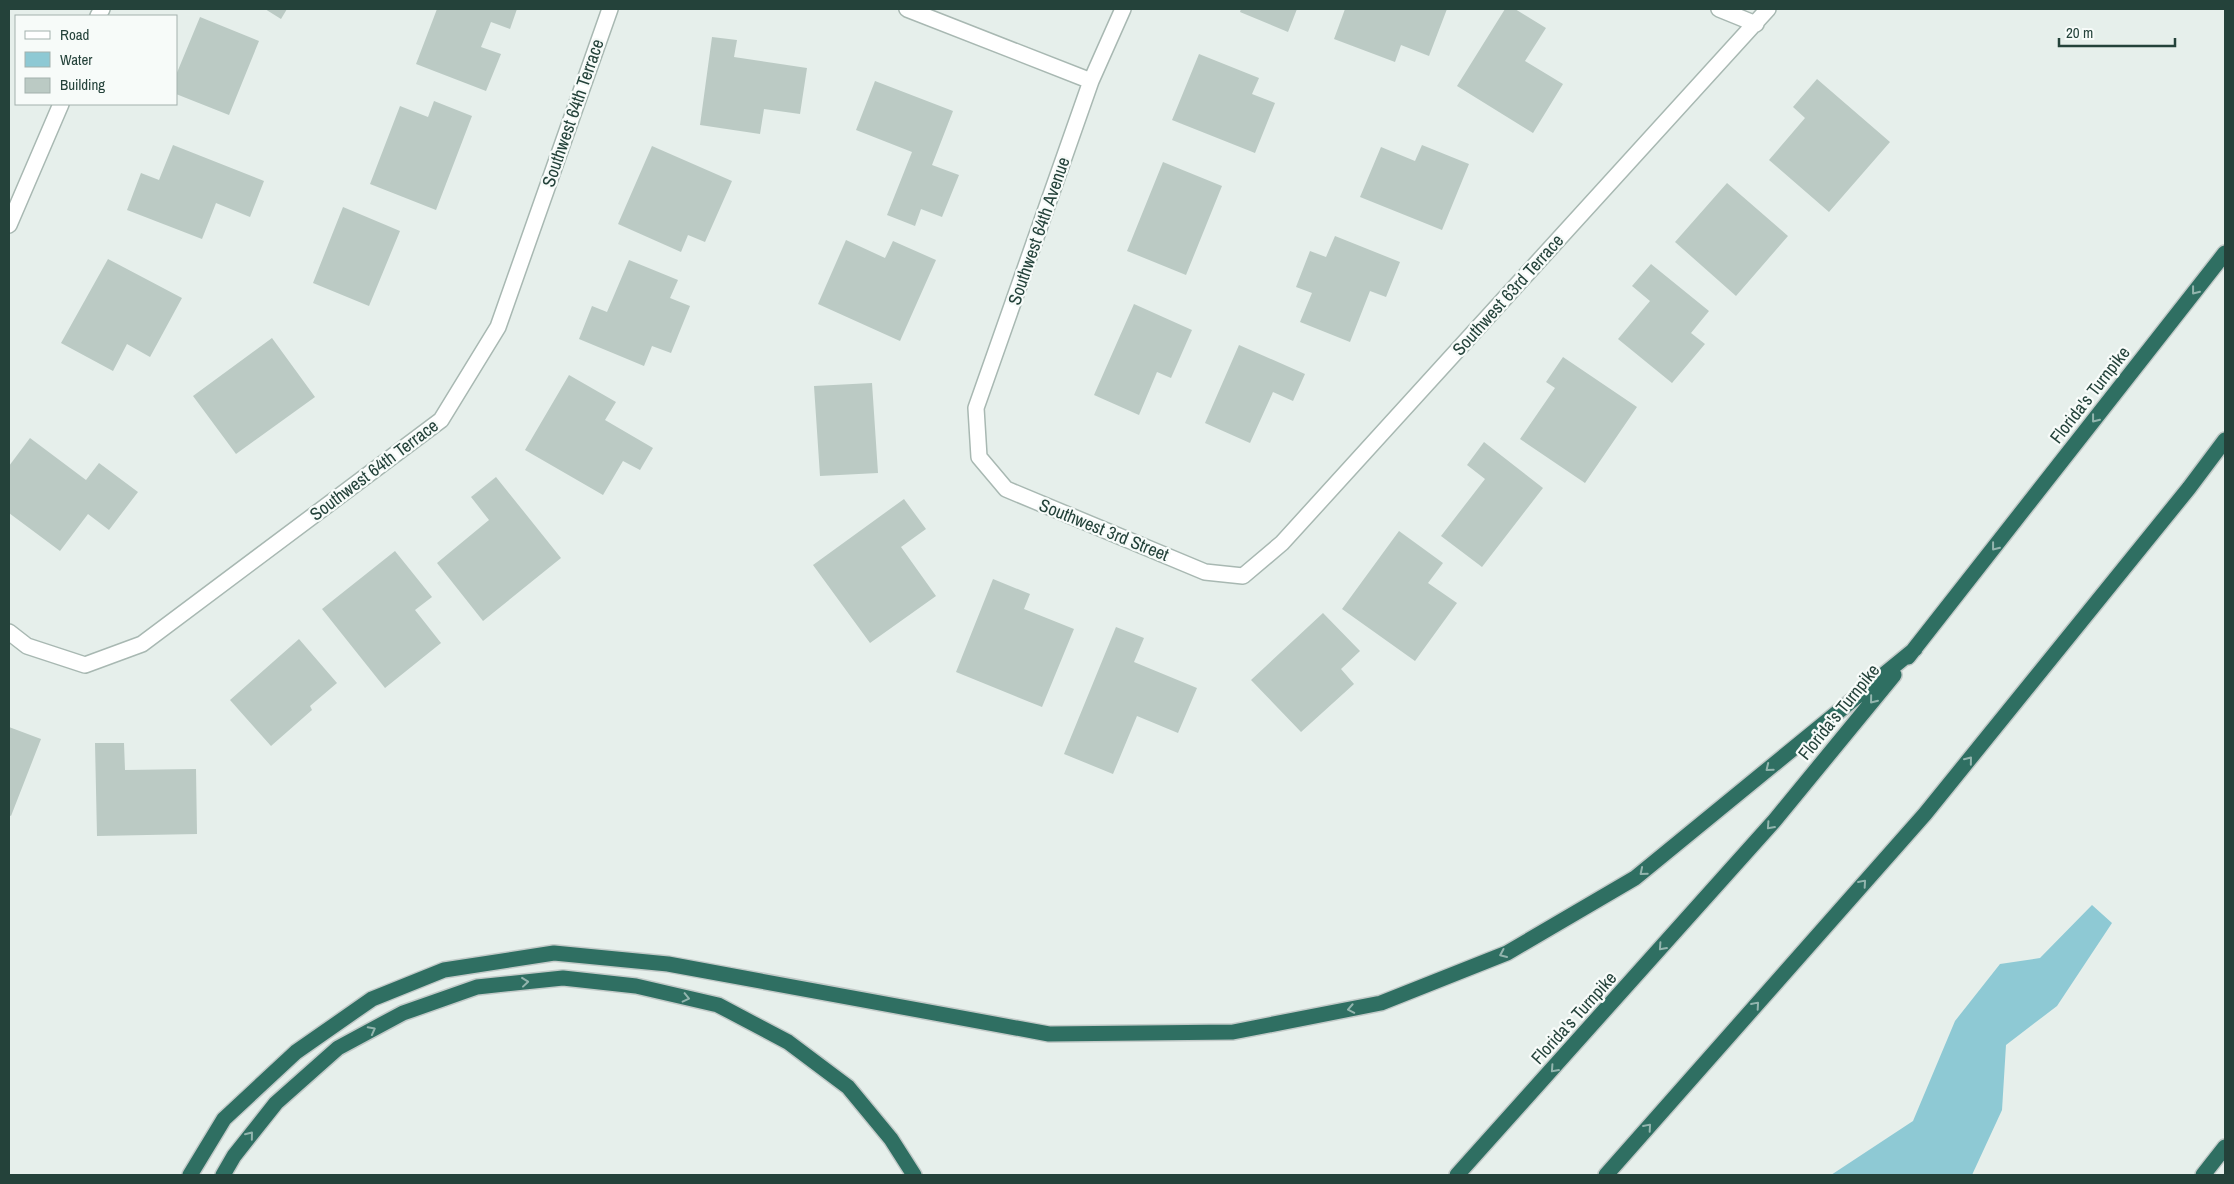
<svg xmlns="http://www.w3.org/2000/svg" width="2234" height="1184" font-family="'Archivo Narrow',sans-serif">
	<rect width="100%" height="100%" fill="#e6efeb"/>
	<path fill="#8ec9d4" d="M2092 905 2112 923 2057 1006 2006 1045 2002 1110 1972 1175H1831L1913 1121 1955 1021 2000 964 2040 958Z"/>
	<path fill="#bbcac4" d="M265 9H287L281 19Z
		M437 9H517L510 29 491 22 481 47 501 54 486 91 416 64Z
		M1241 9H1297L1288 32 1240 12Z
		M1345 9H1447L1429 56 1401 45 1395 62 1334 39Z
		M1505 9H1515L1546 28 1525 61 1563 84 1533 133 1457 86Z
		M200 17 259 41 229 115 176 94V75Z
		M712 37 737 40 734 57 807 68 800 114 764 109 760 134 700 125Z
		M1199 54 1259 78 1252 94 1275 103 1255 153 1172 120Z
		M1817 79 1890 142 1829 212 1769 160 1805 118 1793 107Z
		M875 81 953 111 932 165 959 175 942 217 921 209 915 226 887 215 912 152 856 130Z
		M434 101 472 116 436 210 370 184 400 106 428 117Z
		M173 145 264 181 250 217 216 203 202 239 127 210 141 173 159 180Z
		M1422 145 1469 164 1442 230 1360 197 1381 147 1415 161Z
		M652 146 732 181 705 242 688 235 681 252 618 224Z
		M1163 162 1222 186 1186 275 1127 251Z
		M1727 183 1788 236 1736 296 1675 242Z
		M343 207 400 231 369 306 313 283Z
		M1335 236 1400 262 1386 297 1370 291 1350 342 1300 322 1312 293 1296 287 1310 251 1326 257Z
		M846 240 885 258 893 241 936 260 900 341 818 304Z
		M108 259 182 298 150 357 127 344 113 371 61 343Z
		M629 260 678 280 670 298 690 306 671 353 652 346 644 366 579 339 592 306 607 312Z
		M1651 264 1709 311 1691 333 1705 344 1672 383 1618 339 1650 301 1632 286Z
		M1134 304 1192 330 1171 378 1157 372 1139 415 1094 395Z
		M272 338 315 397 236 454 193 396Z
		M1239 345 1305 374 1293 401 1273 392 1250 443 1205 423Z
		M1563 357 1637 407 1585 483 1520 439 1555 388 1546 382Z
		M569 375 616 402 605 420 653 448 640 470 623 461 603 495 525 450Z
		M872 383 878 473 820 476 814 386Z
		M30 438 86 480 99 463 138 492 109 530 88 514 60 551 9 513V466Z
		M1484 442 1543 488 1482 567 1441 536 1485 479 1467 465Z
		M496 477 561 558 483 621 437 563 489 520 471 497Z
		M904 499 926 529 901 547 936 596 870 643 813 565Z
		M1399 531 1443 563 1428 583 1457 603 1415 661 1342 609Z
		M395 551 432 597 415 610 441 643 385 688 322 609Z
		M993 579 1030 594 1024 609 1074 629 1042 707 956 672Z
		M1323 613 1360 651 1341 669 1354 684 1301 732 1251 680Z
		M1116 627 1144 638 1134 662 1197 688 1178 733 1137 716 1113 774 1064 754Z
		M299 639 337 683 310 706 312 710 271 746 230 700Z
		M9 727 41 739 11 816 9 815Z
		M95 743H124L125 770 196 769 197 834 97 836Z"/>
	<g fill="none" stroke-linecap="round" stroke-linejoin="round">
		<defs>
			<path id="minor" d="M907 9 1091 81
				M1123 9 1091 81 976 408 979 457 1006 489 1205 572 1243 576 1282 543 1768 9
				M1719 9 1756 24
				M98 16 102 9
				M9 225 61 104
				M9 632 27 646 85 665 142 644 441 420 498 327 610 9"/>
			<path id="motorway" d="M1908 657 2225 253
				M190 1175 224 1119 296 1052 372 999 444 970 554 953 668 964 1049 1034 1233 1032 1381 1003 1507 953 1635 878 1915 649
				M223 1175 234 1156 276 1103 338 1048 403 1013 477 987 563 978 636 986 718 1005 788 1042 848 1087 891 1139 914 1175
				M1457 1175 1775 820 1894 675
				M1606 1175 1925 814 2189 488 2225 440
				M2203 1175 2225 1147"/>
		</defs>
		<use href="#minor" stroke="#a8b8b2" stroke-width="18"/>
		<use href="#motorway" stroke="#c2cac8" stroke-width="18"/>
		<use href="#minor" stroke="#fff" stroke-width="15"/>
		<use href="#motorway" stroke="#2f6f62" stroke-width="15"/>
	</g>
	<defs><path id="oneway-chevron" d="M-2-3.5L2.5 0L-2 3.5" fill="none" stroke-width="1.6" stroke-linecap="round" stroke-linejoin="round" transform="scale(1.25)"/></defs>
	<g stroke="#93b5ae">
		<use href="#oneway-chevron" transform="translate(2195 291) rotate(128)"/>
		<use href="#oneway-chevron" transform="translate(2095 419) rotate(128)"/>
		<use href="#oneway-chevron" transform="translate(1995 547) rotate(128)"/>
		<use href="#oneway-chevron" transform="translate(1873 700) rotate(129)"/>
		<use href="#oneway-chevron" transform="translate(1969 760) rotate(-51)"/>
		<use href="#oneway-chevron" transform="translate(1769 768) rotate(141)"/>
		<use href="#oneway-chevron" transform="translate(1770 826) rotate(132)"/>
		<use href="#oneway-chevron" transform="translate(1643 872) rotate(140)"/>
		<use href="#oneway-chevron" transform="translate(1863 883) rotate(-49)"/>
		<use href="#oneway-chevron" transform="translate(1662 947) rotate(132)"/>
		<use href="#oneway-chevron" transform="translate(1503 954) rotate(156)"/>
		<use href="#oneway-chevron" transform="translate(525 982) rotate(-6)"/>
		<use href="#oneway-chevron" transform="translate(686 998) rotate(13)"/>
		<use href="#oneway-chevron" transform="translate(1756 1005) rotate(-49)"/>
		<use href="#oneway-chevron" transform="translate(1351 1009) rotate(169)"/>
		<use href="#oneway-chevron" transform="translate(372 1030) rotate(-28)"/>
		<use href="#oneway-chevron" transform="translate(1554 1069) rotate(132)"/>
		<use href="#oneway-chevron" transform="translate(1648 1127) rotate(-49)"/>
		<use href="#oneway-chevron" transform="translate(250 1135) rotate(-51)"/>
	</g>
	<g text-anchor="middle" stroke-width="4.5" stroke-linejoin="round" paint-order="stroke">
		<g font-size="18" fill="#24423a" stroke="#f7fbf9">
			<text transform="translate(573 113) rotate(-71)" y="6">Southwest 64th Terrace</text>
			<text transform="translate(1039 231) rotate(-71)" y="6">Southwest 64th Avenue</text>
			<text transform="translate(1508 295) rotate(-48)" y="6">Southwest 63rd Terrace</text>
			<text transform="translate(2090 395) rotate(-52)" y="6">Florida's Turnpike</text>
			<text transform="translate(374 470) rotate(-37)" y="6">Southwest 64th Terrace</text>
			<text transform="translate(1104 530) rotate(22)" y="6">Southwest 3rd Street</text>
			<text transform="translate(1839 712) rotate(-51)" y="6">Florida's Turnpike</text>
			<text transform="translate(1574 1018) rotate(-48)" y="6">Florida's Turnpike</text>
		</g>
	</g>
	<rect width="2234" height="1184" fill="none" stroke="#24423a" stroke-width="20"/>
	<rect x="15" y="15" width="162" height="90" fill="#f7fbf9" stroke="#a3b1ad"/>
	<rect x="25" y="31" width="25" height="8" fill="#ffffff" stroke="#a3b1ad"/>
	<text x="60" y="40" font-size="15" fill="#24423a">Road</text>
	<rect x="25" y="52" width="25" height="15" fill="#8ec9d4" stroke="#a3b1ad"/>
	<text x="60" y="65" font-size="15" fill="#24423a">Water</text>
	<rect x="25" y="78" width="25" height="15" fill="#bbcac4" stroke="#a3b1ad"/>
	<text x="60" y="90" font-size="15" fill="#24423a">Building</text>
	<path d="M2059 38v8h116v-8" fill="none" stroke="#24423a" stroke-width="2.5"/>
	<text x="2066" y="38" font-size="15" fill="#24423a" stroke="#f7fbf9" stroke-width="4" paint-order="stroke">20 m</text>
</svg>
